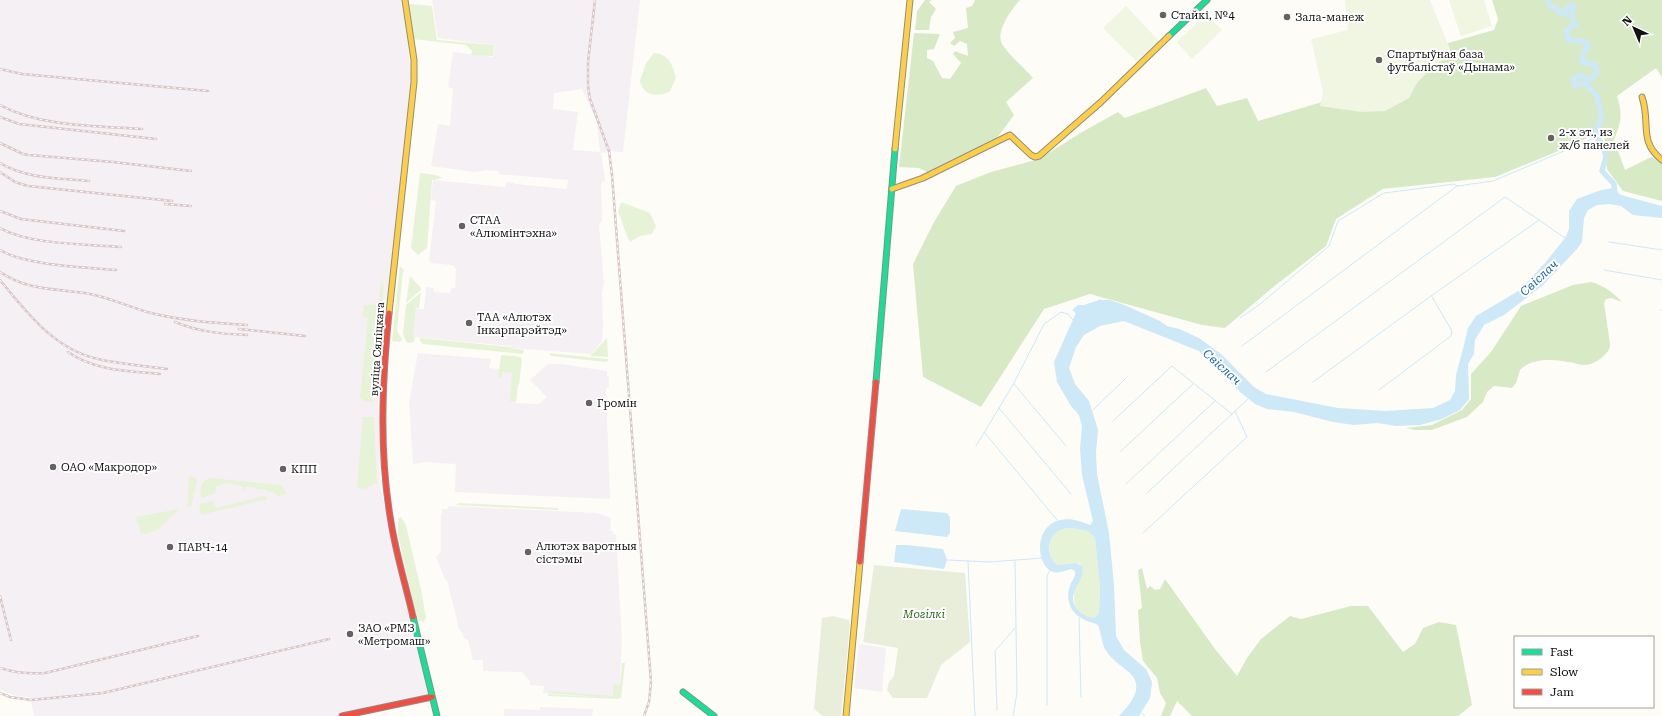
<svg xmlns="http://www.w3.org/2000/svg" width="1662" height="716" font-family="'Roboto Serif',serif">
	<rect width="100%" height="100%" fill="#fdfcf7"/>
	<path fill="#f5f0f3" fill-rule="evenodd" d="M0 0H401L406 26 411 76 378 390 380 487 428 696 337 716H34L30 697 16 696 0 690Z
		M432 0H640L623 152 609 151 605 153 601 152 605 180 601 183 602 221 599 225 604 282 602 293 603 325 602 341 591 354 511 348V346L413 337 416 309H424L426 287 434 288V292L450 293 451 288H455L456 269 453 265 431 263 429 260 436 201 431 200 433 180 505 187 506 182 515 183V184L567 189 568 180 499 174V171L486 170 475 172 431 166 438 124 450 126 453 89 448 87 453 52 493 57 495 45 438 38ZM582 89 597 122 600 152 573 150 578 112 553 109 554 93Z
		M418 353 491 359 489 368 517 371 514 403 539 404 547 397 530 380 548 364H561L607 371V376H609V387L606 388 610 499 455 492 456 464 424 462 413 464 409 402Z
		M448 506 597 513 611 518 610 531H613V534H616L622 642 619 698 543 693 544 686 530 685V681L522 672 483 671V660H473L468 640 465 639 459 628 447 580 445 579 436 557 441 552V514H442V509H448Z
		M859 644 886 648 882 692 854 688Z
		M540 707 593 709 592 716H504V709L540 710Z"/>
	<path fill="#e7f3d7" d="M409 4 432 6 437 40 494 45 493 56 471 55 472 51 466 45 412 39 407 7Z
		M654 53C669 54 673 65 676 78L670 91C658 98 643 96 640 81L646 63Z
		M420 173 436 175 443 178 432 180 427 248 418 255 411 248Z
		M621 202 650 213 656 226 652 234 640 236 630 242C624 231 623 222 618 212Z
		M400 266 405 271H403L397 331 402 339 400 342 392 341Z
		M410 276 421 288V290L406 303Z
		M381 280 384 285 373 402 363 401 360 397 368 318 362 317 364 305H378Z
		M421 292 419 308H416L413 337H415L414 342 407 343 403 334 406 305Z
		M420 338 511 347 510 348 524 350 523 354 423 344 420 341Z
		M607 338 608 357 590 356Z
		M549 353 608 359 609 360 606 362 551 356Z
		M503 355 521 357 522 361 519 385H518L516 402 510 401 512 373 503 372 501 378 498 376 501 356Z
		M363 417H374L377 483 364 489 357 488Z
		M189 476 196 478 197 481 191 506 187 507Z
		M211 478 280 485 283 487 286 494 278 496 272 491 270 493 264 489H256L255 487 252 488 251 487H245V491L242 486 226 483 216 486V491L214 494 206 496V497L201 498C200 489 200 480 211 478Z
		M264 496 267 497 268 499 201 515 199 508 201 504 213 501 216 508Z
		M459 503 558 508V510L456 505Z
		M179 509 158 530 144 534 141 533 136 517Z
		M401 517 406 525 422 594 426 618 424 622 417 620 398 535V519Z
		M1071 528 1088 531 1095 538 1100 587 1099 613 1094 618C1063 615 1076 583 1081 564L1076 563 1058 565C1047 560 1046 540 1056 533 1060 529 1066 528 1071 528Z
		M622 663H625L621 698 617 699 548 696V694L598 697 549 693V691L613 696V684L620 685Z"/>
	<path fill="#d8eac5" d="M925 0H932L929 2 936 9 931 17 929 30H915L917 11Z
		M975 0H1020C1012 8 995 32 1002 44 1008 54 1024 68 1033 78L1006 102 1014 115 997 138 929 173 919 168 899 167 914 33 940 34 934 49 927 50V58L933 61 942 78 950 79 961 63 953 54 955 51 968 56 967 44 960 41 954 46 950 43 955 38 953 32 968 28 966 8 972 6Z
		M1346 0H1412L1413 53 1494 30 1498 19 1492 0H1662V77L1656 68 1617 96C1623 114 1621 123 1614 140L1625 170 1651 157 1662 163V201L1623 191 1607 169 1604 130 1566 148 1495 177 1383 189 1336 219 1326 246 1272 288 1225 328 1202 325 1090 294 1044 309 981 407 923 377 913 264 934 222 956 186 991 172 1039 159 1082 132 1118 112 1125 118 1206 88 1217 106 1247 98 1258 121 1332 99 1357 79Z
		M1591 282C1603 285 1614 293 1622 302L1611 298 1606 299 1604 303 1610 344C1611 354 1593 366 1583 365 1578 365 1573 362 1568 362 1553 359 1531 358 1520 370L1516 383 1512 388 1494 386 1487 392 1483 402 1467 417 1432 430H1415L1406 428 1432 425 1462 410 1471 399V374L1491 352 1521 306 1573 285Z
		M1142 568 1147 589 1150 586 1155 590 1160 589 1165 579 1215 649 1237 676 1247 658 1261 639 1290 616 1301 619 1351 606H1368L1403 652 1415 644 1423 628 1439 622 1456 625 1472 705 1458 716H1192L1177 701 1170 716H1161L1166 703 1160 693 1157 678 1143 661 1140 642 1138 610 1142 608 1138 570Z"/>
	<path fill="#e9eedb" d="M874 565 965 573 970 642 941 665 927 698H893L887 690 889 682 894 676 898 648 863 642Z
		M833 616 849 620 850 625 841 716H823L814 709 822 618Z"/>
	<path fill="#f0f6e1" d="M1348 0H1430L1452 54 1433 66 1417 83 1409 98 1385 111 1361 112 1320 106 1323 92 1311 39 1348 30 1345 1Z
		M1449 0H1484L1492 26 1461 36Z
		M1126 6 1159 41 1137 62 1103 28Z
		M1206 14 1222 30 1192 59 1177 42Z"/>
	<path fill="#cde8f7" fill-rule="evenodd" d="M1613 188 1621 195 1662 206V218L1633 215 1621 206 1609 204 1597 205 1588 210 1584 218 1582 242 1577 249 1542 286 1504 315 1484 325 1475 340 1474 354 1468 364 1469 399 1460 410 1442 419 1420 425 1396 426 1377 423 1354 425 1333 422 1294 412 1267 409 1255 404 1239 391 1215 366 1199 351 1124 321 1100 326 1084 335 1076 347 1069 368 1075 384 1089 401 1098 430 1096 452 1097 474 1109 533 1114 585 1116 636 1124 650 1146 669 1152 682 1150 698 1139 716H1119C1130 704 1145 688 1130 673 1122 666 1113 661 1107 652 1101 644 1102 634 1098 625 1093 622 1087 622 1083 619 1070 613 1065 599 1070 586 1072 580 1076 577 1075 571L1071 569C1066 570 1059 574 1053 572 1030 563 1035 500 1090 525L1093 521 1082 475 1080 449 1082 426 1079 415 1071 406 1057 382 1054 362 1076 313 1072 310 1078 305H1084L1099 300H1110L1122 304 1160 321 1167 326 1179 329 1199 338 1221 354 1254 387 1266 394 1338 408 1385 411 1433 408 1450 400 1455 391 1456 375 1464 345 1468 328 1476 316 1520 290 1545 263 1565 238 1569 229V211L1577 199 1601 190ZM1071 528 1088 531 1095 538 1100 587 1099 613 1094 618C1087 617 1081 614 1077 609 1064 592 1087 581 1082 566L1076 563 1058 565C1047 560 1046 540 1056 533 1060 529 1066 528 1071 528Z
		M901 509 947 513 950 517V533L947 537 895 531Z
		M896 545H907L943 549 947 560 944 569 894 562Z"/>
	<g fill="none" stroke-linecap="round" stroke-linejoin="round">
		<path stroke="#cde8f7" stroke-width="1" d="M1587 49 1595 46
			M1597 96 1600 91 1607 85
			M1609 242 1662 250
			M1604 270 1662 280
			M1661 310H1662
			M1240 318 1259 305 1329 246 1338 221 1384 193 1454 184 1457 186
			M1242 346 1457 186 1493 181 1597 137
			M1266 372 1505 197 1539 220
			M1313 382 1431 296 1539 220 1565 238
			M1014 384 1066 446
			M1379 390 1451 336 1452 331 1432 297
			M999 408 1071 494
			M1093 410 1127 377
			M1113 421 1172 366 1232 414
			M984 432 1057 520
			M976 446 1014 383 1044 324 1061 312 1068 314 1073 320
			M1120 452 1193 384
			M1126 484 1215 401
			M1147 493 1248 399
			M1143 533 1247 437 1235 411
			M947 560 990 562 1042 558
			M968 561 975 716
			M1079 618 1081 697
			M1047 705V575L1051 569
			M997 710 995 651 1015 628
			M1142 713 1145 716
			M1013 716 1017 693 1015 560"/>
		<path stroke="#cde8f7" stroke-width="5.5" d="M1548 0 1549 5 1565 15 1568 7 1573 5 1572 18 1576 25 1567 29 1568 40 1587 42V49L1583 54 1582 62 1595 65 1597 72 1591 80 1580 75 1573 80 1575 86 1585 83 1597 96 1602 118 1596 129 1597 137 1603 145 1606 157 1602 171 1614 184 1615 196"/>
		<defs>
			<path id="fast" d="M1169 36 1207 0
				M876 382 895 149
				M413 617 437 716
				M683 692 714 716"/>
			<path id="slow" d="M1642 97C1651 123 1638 141 1662 160
				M895 149 910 0
				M892 189 923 178 1010 135 1031 155 1035 157 1039 156 1101 102 1169 36
				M389 313 414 82V60L405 0
				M846 716 860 562"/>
			<path id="jam" d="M389 313C382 383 379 453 391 522 396 554 406 586 413 617
				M860 562 876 382
				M342 716 432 697"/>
		</defs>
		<use href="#fast" stroke="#8e8d8b" stroke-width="7"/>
		<use href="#slow" stroke="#8e8d8b" stroke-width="7"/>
		<use href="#jam" stroke="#8e8d8b" stroke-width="7"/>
		<use href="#fast" stroke="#16e098" stroke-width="5"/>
		<use href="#slow" stroke="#ffcf43" stroke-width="5"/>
		<use href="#jam" stroke="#f24e42" stroke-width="5"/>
		<defs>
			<path id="rail" d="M595 0 588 62V86L590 99 609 151 612 175 651 682 649 702 644 716
				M0 69 22 74 208 91
				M0 105C41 127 96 126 142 129
				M0 117 19 124 156 139
				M0 143 23 154 29 155 113 162 191 171
				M0 163C27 179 59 178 89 181
				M0 172 15 182 28 186 172 201
				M165 204 191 206
				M0 211 21 219 124 231
				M0 228C31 245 85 244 121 247
				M0 250C27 266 84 267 116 270
				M0 272C30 292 57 288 90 294 111 298 131 308 151 313 183 321 215 323 247 325
				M0 280C26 312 55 350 98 359 120 364 144 366 167 369
				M175 322C199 332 222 334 247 335
				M239 329 305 336
				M68 352C95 371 129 371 160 374
				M0 596 11 640
				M0 668C15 673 29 674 45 673L198 636
				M0 693 10 697 31 700 103 693 329 639"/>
		</defs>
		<use href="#rail" stroke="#d9c6c7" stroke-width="2.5"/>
		<use href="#rail" stroke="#fff" stroke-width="1" stroke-dasharray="3" stroke-linecap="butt"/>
	</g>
	<g fill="#646362" stroke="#fff" stroke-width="1.5">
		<circle cx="1163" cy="15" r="4"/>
		<circle cx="1287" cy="17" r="4"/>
		<circle cx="1379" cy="60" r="4"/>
		<circle cx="1551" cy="138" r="4"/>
		<circle cx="462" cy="226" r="4"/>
		<circle cx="469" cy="323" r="4"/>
		<circle cx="589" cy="403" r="4"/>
		<circle cx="53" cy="467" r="4"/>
		<circle cx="283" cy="469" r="4"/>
		<circle cx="170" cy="547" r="4"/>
		<circle cx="528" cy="552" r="4"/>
		<circle cx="350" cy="634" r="4"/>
	</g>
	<g text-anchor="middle" stroke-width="4" stroke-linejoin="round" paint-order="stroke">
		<g font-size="11" fill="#111" stroke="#fff" text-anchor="start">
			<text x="1171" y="19">Стайкі, №4</text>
			<text x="1295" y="21">Зала-манеж</text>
			<text x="1387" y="58">Спартыўная база<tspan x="1387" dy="13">футбалістаў «Дынама»</tspan></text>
			<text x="1559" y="136">2-х эт., из<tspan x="1559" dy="13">ж/б панелей</tspan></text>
			<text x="470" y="224">СТАА<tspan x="470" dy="13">«Алюмінтэхна»</tspan></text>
			<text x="477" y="321">ТАА «Алютэх<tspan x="477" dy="13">Інкарпарэйтэд»</tspan></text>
			<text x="597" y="407">Громін</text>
			<text x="61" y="471">ОАО «Макродор»</text>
			<text x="291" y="473">КПП</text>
			<text x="536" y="550">Алютэх варотныя<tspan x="536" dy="13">сістэмы</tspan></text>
			<text x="178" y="551">ПАВЧ-14</text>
			<text x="358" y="632">ЗАО «РМЗ<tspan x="358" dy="13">«Метромаш»</tspan></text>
		</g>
		<g font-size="11" fill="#111" stroke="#fff">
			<text transform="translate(377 349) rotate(-86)" y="4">вуліца Сяліцкага</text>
		</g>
		<g font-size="11" font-style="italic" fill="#2f6b1f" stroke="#fff">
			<text x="924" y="618">Могілкі</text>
		</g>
		<g font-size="12" font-style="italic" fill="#1768a6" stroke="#fff">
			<text transform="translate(1539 278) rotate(-43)" y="4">Свіслач</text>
			<text transform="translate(1222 367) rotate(42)" y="4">Свіслач</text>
		</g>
	</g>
	<rect x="1514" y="636" width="140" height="72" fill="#ffffff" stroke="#a0a0a0"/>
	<rect x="1522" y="649" width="20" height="6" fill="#16e098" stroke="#a0a0a0"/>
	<text x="1550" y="656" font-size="12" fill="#111111">Fast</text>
	<rect x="1522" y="669" width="20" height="6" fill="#ffcf43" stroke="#a0a0a0"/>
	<text x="1550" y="676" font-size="12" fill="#111111">Slow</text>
	<rect x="1522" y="689" width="20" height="6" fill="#f24e42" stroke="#a0a0a0"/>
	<text x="1550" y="696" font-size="12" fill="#111111">Jam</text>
	<g transform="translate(1634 28) rotate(316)" stroke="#ffffff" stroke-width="3" paint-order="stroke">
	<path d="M0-3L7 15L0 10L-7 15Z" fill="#111111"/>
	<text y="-6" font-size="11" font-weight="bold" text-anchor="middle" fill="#111111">N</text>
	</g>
</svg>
